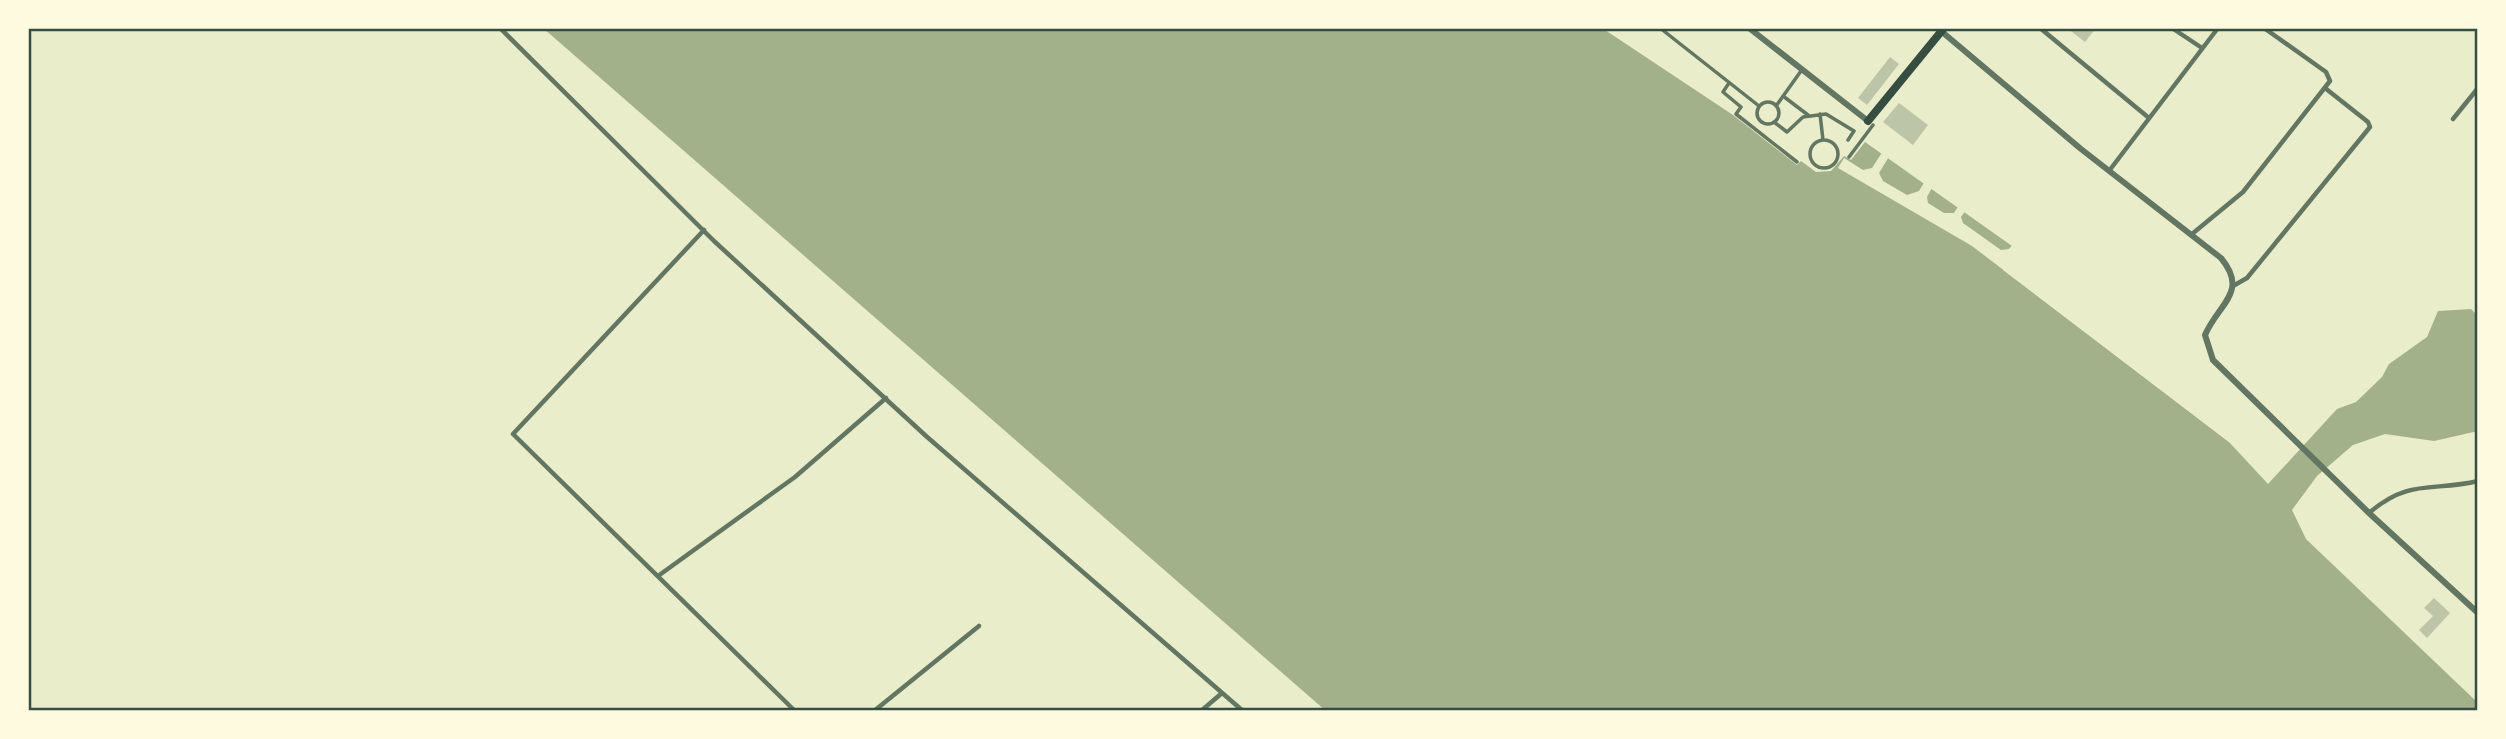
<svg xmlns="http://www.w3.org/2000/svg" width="2506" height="739" font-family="'Archivo Narrow',sans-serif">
	<rect width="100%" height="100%" fill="#e9edc9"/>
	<path fill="#a3b18a" d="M543 28H1602L1733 115 1797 165 1801 161 1816 172 1831 171 1844 156 1851 160 1865 142 2012 246 2003 270 2229 442 2268 484 2337 409 2356 402 2382 377 2389 364 2427 337 2438 311 2471 309 2478 316V431L2434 441 2385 434 2353 445 2317 476 2292 510 2306 539 2478 703V711H1326Z"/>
	<path fill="#e9edc9" d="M1883 151 1890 155 1879 173 1883 181 1907 195 1919 191 1925 181 1933 186 1927 197 1928 203 1944 213H1954L1959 205 1966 210 1961 217 1963 223 2001 250 2009 249 2014 243 2007 269 2231 439 2229 442 1972 246 1838 168 1844 158 1863 170 1872 168Z"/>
	<path fill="#bcc5a7" d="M2067 28H2096L2085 42Z
		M1890 57 1899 64 1867 105 1858 98Z
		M1899 103 1928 125 1913 145 1883 122Z
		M2434 598 2450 613 2427 638 2419 630 2433 616 2424 608Z"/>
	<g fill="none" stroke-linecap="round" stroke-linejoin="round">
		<path stroke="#617663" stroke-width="3.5" d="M1660 28 1759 106
			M1729 83 1723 92 1741 107 1736 114 1797 162
			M1783 96 1808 115
			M1757 113a11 11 0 1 1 22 0a11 11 0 1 1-22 0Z
			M1776 106 1801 71
			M1820 114 1823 140
			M1774 122 1787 132 1803 117 1826 114 1854 131 1848 140
			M1810 154a14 14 0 1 1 28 0a14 14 0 1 1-28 0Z
			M1849 157 1873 125"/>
		<path stroke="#617663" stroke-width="4.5" d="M500 28 714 241 926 436 1243 711
			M2040 28 2149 118
			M2172 28 2202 48
			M2453 119 2478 88
			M2109 171 2218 28
			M704 230 513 434 795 711
			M2192 234 2243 192 2330 81 2326 72 2264 28
			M2233 286 2247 278 2370 127 2368 122 2325 88
			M2369 513C2409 478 2433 492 2478 481
			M658 576 795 477 886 398
			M874 711 979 626
			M1201 711 1222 693"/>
		<path stroke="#617663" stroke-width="6" d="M1749 28 1868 121
			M1941 31 2081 149 2221 258C2249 292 2219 303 2205 335L2213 360 2369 513 2478 613"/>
		<path stroke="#344e41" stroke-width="8" d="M1868 121 1944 28"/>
	</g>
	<rect width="2506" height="739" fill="none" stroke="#fefae0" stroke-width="60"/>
	<rect x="30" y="30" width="2446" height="679" fill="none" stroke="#344e41" stroke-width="2.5"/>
</svg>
